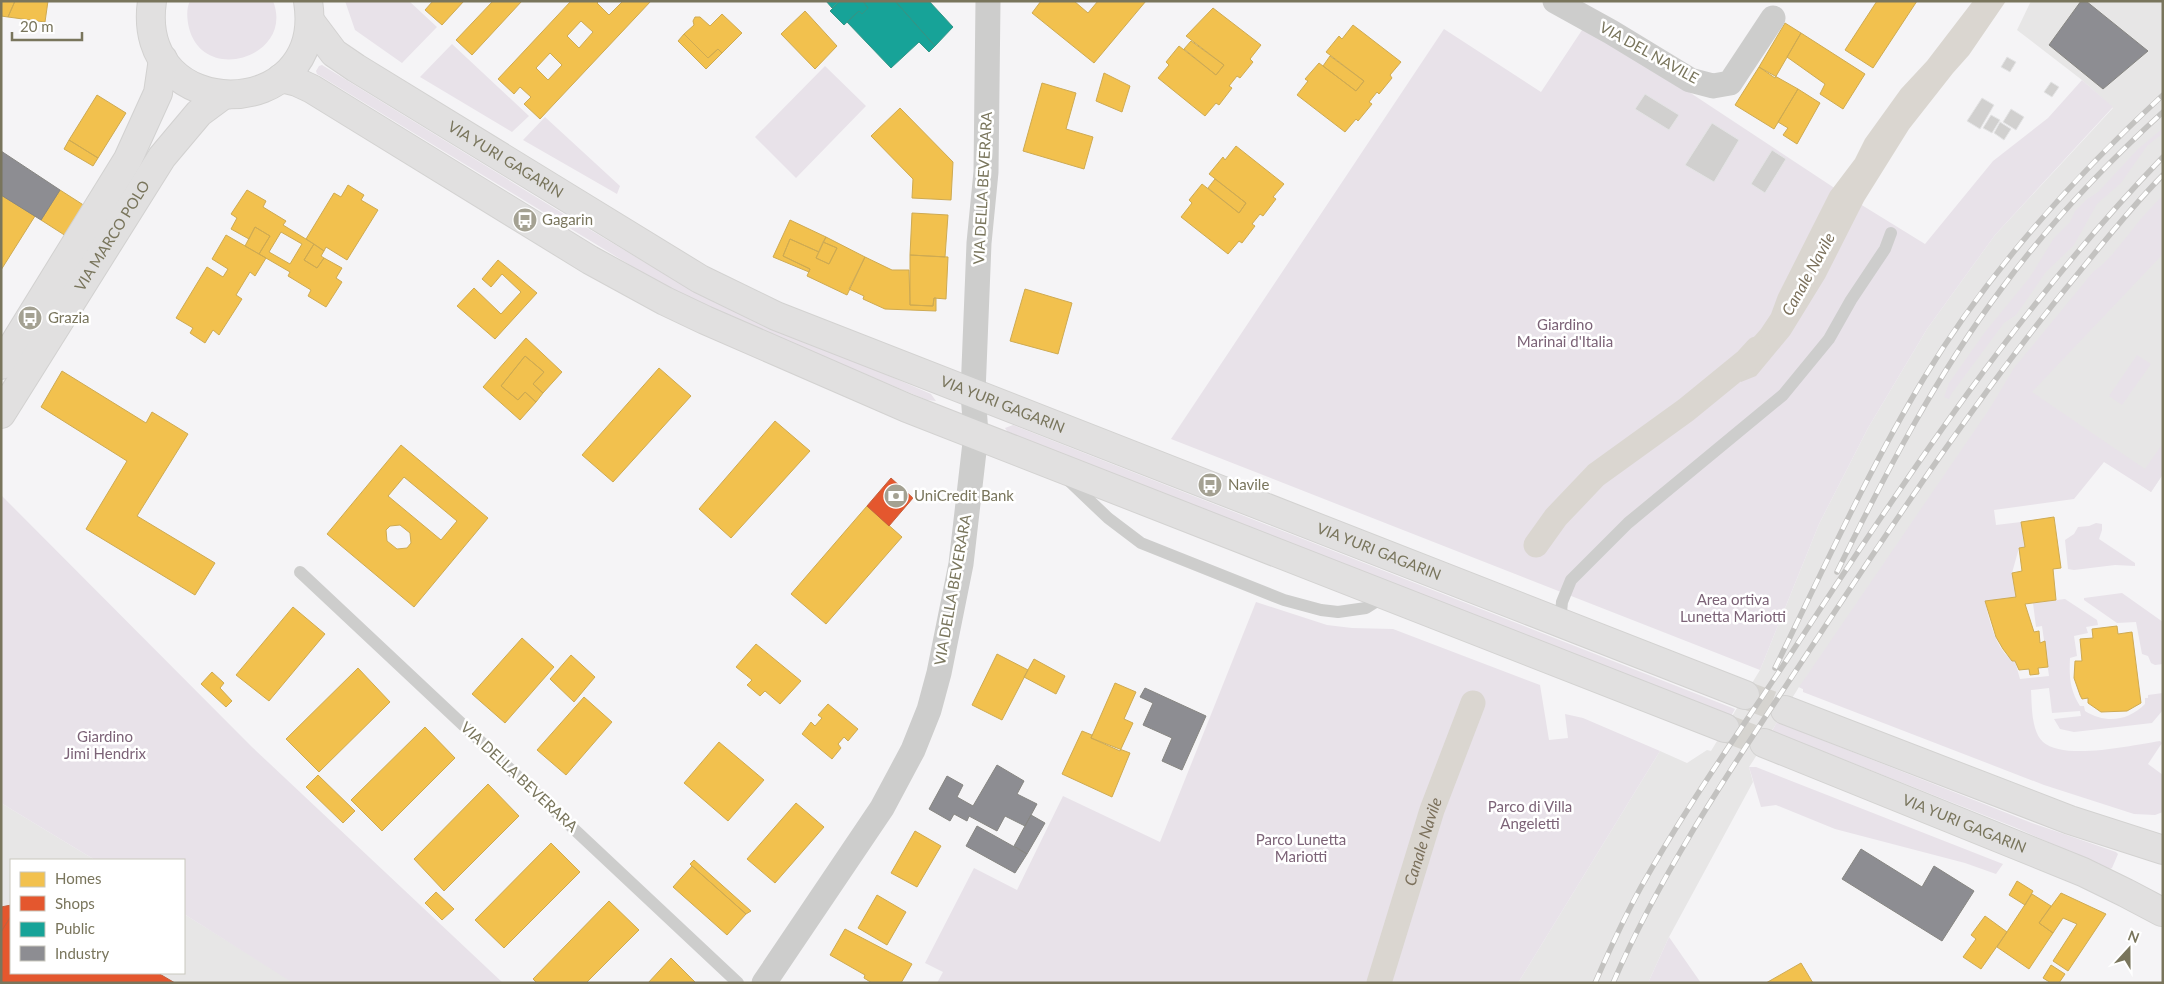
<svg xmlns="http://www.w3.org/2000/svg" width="2164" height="984" font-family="Lato,sans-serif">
	<rect width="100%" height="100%" fill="#f5f4f6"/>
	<path fill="#e7e6e6" d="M2031 1H2163V474L2151 492 2011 395 1803 689 1799 687 1753 761 1749 767 1753 782 1669 937 1648 983H1518L1660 751 1687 763 1707 750 1711 751 1760 670 1819 524 1868 428 1927 329 1995 235 2113 108 2082 80 2017 30Z
		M1 803 95 860H11V973H184V914L295 983H1Z"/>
	<path fill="#e8e2e9" d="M190 1H273C295 56 204 86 189 28 187 19 186 9 190 1Z
		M345 1H409L437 27 402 63 355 30Z
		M1586 24 1839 191 1925 244 1993 161 2048 118 2082 80 2113 107 1995 235 1927 329 1868 428 1819 524 1760 670 1171 439 1444 29 1541 92Z
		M452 44 529 116 512 132 420 77Z
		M322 65 567 216 693 291 931 394 936 401 927 400 684 298 317 74 316 71 319 66Z
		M825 66 866 106 796 178 755 137Z
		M545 117 620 186 617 194 523 140Z
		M2163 128V133L2147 146 2121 183 2097 204 2074 245 2046 272 2016 315 2004 323 1952 393 1949 399 1944 397 1949 383 1985 332 2030 277 2054 238 2070 222 2075 211 2086 200 2098 192 2138 149Z
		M2163 195V254L2032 392 2145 469 2163 443V474L2151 492 2104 462 2074 499 1994 510 1996 525 2021 522 2025 547 2019 548 2012 573 2016 597 1985 601C1989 620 1997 654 2015 661L2020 679 2049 676 2042 626 2036 627 2033 603 2065 599 2097 620 2098 625 2086 627 2088 633 2074 636 2077 656 2070 658C2069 677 2070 690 2080 706H2084L2085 711C2106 724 2128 721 2145 704V698H2148V695L2163 693V710L2152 723 2074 732 2060 729 2054 719 2081 716 2080 711 2052 713 2049 688 2031 690C2032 705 2031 731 2043 742 2064 761 2133 745 2160 741L2162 743 2148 764 2163 775V812L2155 815 2134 814 2044 785 1803 692V689L1799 687 1990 408 2014 368 2093 272C2111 259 2122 242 2136 225 2144 214 2154 205 2163 195Z
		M2137 355 2151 364 2122 405 2109 396Z
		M1013 425 1735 709 1730 718 1009 434 1005 428Z
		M1 495 252 747 503 983H293L184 914V860H95L1 803Z
		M2096 523 2102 524V530L2099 539 2135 563V566L2115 565 2074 570 2068 569 2065 540 2074 534 2078 527 2089 526Z
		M2122 593 2163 622V664L2155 665 2151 663 2148 656 2142 654 2136 622 2117 623 2084 600V598Z
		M1256 602 1327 625 1352 628 1393 629 1540 685 1549 740 1568 738 1565 714 1583 718 1660 751 1518 983H937L943 972 925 963 974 868 1017 890 1063 796 1160 842Z
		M1777 722 2032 823 2116 852 2118 854 2112 868 2110 869 2014 827 1772 731Z
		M1749 767H1756L2003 864 1996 874 1965 863 1835 829 1776 805 1761 807Z
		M1669 937 1701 983H1648Z"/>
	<path fill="#dad6d0" d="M1973 1H2006L1969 55 1953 73 1909 129 1864 201 1825 278 1790 335 1756 376 1741 382 1729 365 1761 329 1771 314 1778 295 1830 192 1855 159 1865 139 1901 89 1927 61Z"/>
	<path fill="#f2c14e" stroke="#ceaa52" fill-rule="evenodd" d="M1 1H15L8 17 1 16Z
		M15 1H48L45 22 8 17Z
		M433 1H464L442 25 425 10Z
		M493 1H522L472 55 456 40Z
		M571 1H599L597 3 609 15 623 1H651L540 119 524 104 531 97 520 87 514 94 498 79ZM581 21 593 32 579 48 567 36ZM550 53 562 65 548 80 536 68Z
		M1041 1H1074L1088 13 1098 1H1146L1094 63 1032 13Z
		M1877 1H1917L1873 68 1845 50Z
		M1213 8 1261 45 1250 59 1253 62 1240 78 1237 76 1229 86 1232 88 1219 105 1216 103 1205 116 1158 78 1169 65 1166 62 1179 46 1216 75 1224 65 1186 36Z
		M805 11 837 46 815 69 781 34Z
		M722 14 742 33 722 53 718 49 708 58 684 34 694 25 693 21 695 17H700L710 26Z
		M1785 23 1801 33 1775 78 1759 67Z
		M1353 25 1401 62 1390 75 1392 78 1379 94 1377 92 1369 102 1372 104 1358 121 1356 119 1345 132 1297 95 1308 81 1305 79 1319 63 1356 91 1364 81 1326 52 1339 36 1342 39Z
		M1801 33 1865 74 1843 109 1820 94 1825 84 1787 57Z
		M684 34 708 58 718 49 722 53 706 69 678 41Z
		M1191 41 1224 65 1216 75 1184 49Z
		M1330 56 1364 81 1356 91 1323 66Z
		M1759 67 1798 89 1774 129 1735 105Z
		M1104 73 1130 86 1122 112 1096 101Z
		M1042 83 1076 93 1066 129 1093 137 1084 169 1023 151Z
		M1798 89 1820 103 1797 144 1783 135 1788 128 1778 122Z
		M97 95 126 113 98 158 69 140Z
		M900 108 953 162 951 200 912 198 913 179 871 136Z
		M69 140 98 158 93 166 64 149Z
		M1236 146 1284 184 1273 197 1276 199 1263 216 1260 214 1252 224 1255 226 1242 243 1239 241 1228 254 1181 217 1192 203 1189 200 1202 184 1239 213 1246 203 1209 174 1223 157 1225 160Z
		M1215 179 1246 203 1239 213 1208 188Z
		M348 185 364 195 361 200 378 210 347 260 326 247 324 251 306 239 334 193 341 197Z
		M60 190 85 206 66 236 41 220Z
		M247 190 266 201 263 207 286 221 283 225 314 244 304 260 317 268 324 258 342 268 336 278 342 282 326 307 308 296 311 290 288 276 290 272 259 254 270 236 255 227 249 239 231 229 237 218 231 214ZM281 232 302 244 290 264 269 252Z
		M1 195 35 216 1 270Z
		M912 213 948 215 945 257 910 255Z
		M790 220 826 237 819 252 790 239 783 256 810 269 809 272 773 257Z
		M255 227 270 236 259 254 245 246Z
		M226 235 266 258 255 276 250 272 236 295 242 299 219 335 213 330 205 343 190 333 193 328 176 318 207 267 223 277 228 269 212 259Z
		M826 237 865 257 847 295 807 276 810 269 783 256 790 239 819 252 816 258 829 264 837 248 823 242Z
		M823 242 837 248 829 264 816 258Z
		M314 244 324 251 321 256 324 258 317 268 304 260Z
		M910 255 948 257 946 299 934 298 933 306 910 305Z
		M865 257 892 270H909L910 305 933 306 934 298H936V311L885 309 863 299 864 296 849 289Z
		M498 260 537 293 495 339 457 306 474 288 501 314 521 292 502 274 491 287 482 279Z
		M1025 289 1072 303 1058 354 1010 341Z
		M526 338 562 372 543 393 533 384 544 372 525 356 501 386 518 400 525 392 536 402 520 420 483 387Z
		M525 356 544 372 533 384 543 393 536 402 525 392 518 400 501 386Z
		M659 368 691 396 613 482 582 455Z
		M62 371 146 423 152 412 188 434 137 516 215 563 195 595 86 529 127 461 41 407Z
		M775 421 810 451 731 538 699 509Z
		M401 445 488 518 414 607 327 534ZM404 477 457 521 441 540 388 496ZM400 525 410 533 411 543 407 548 397 549 387 541 386 530 390 526Z
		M867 506 902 537 826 624 791 594Z
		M2054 517 2061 568 2053 569 2056 600 2025 604 2034 632 2039 631 2040 643 2045 641 2048 667 2038 668 2039 674 2030 675 2029 669 2019 670 2015 661H2012L2003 649 1996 637 1985 601 2016 597 2012 573 2022 571 2019 548 2025 547 2021 522Z
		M293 607 325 634 269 701 236 675Z
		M2117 626 2118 634 2132 632 2141 703 2127 711 2101 712 2088 703V698L2082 699 2080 695 2074 678 2075 661H2082L2080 639 2093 638 2092 629Z
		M522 638 554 667 505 723 472 694Z
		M756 644 801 681 780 704 765 691 760 696 747 685 752 680 736 667Z
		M997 654 1028 670 1002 720 972 705Z
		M571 655 595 677 574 702 550 679Z
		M1034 659 1065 676 1056 694 1024 677Z
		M358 668 390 702 319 772 286 739Z
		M212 672 224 683 220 688 232 701 226 707 201 684Z
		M1115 683 1136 692 1124 719 1133 723 1120 751 1091 738Z
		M584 697 612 722 566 775 537 750Z
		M828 704 858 729 848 741 844 737 838 744 841 748 832 759 802 734 811 722 815 726 822 718 818 715Z
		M425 727 455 758 382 831 351 800Z
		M1082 731 1092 735 1091 738 1130 753 1112 797 1062 774Z
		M719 742 764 780 728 821 684 783Z
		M318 775 355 811 343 823 306 787Z
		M488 784 519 816 444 891 414 859Z
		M796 803 824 827 775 883 747 859Z
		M915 831 941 846 917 887 891 873Z
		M551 843 580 872 504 948 475 920Z
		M694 860 751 911 746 914 692 866 690 864Z
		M692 866 746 914 727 935 673 887Z
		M2017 881 2033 891 2025 905 2009 895Z
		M436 892 454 909 442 920 425 903Z
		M2061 893 2106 914 2068 971 2053 961 2077 924 2063 918 2053 933 2039 923Z
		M2032 894 2051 906 2039 923 2053 933 2029 969 1997 947Z
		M877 895 906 912 887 945 858 928Z
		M609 901 639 930 586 983H537L533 979Z
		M1985 916 2007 932 1981 969 1963 957 1976 939 1971 935Z
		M845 929 912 964 901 983H872L864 978 865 975 830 955Z
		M671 958 696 983H648Z
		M1801 963 1813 983H1766Z
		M2051 965 2065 974 2059 983H2051L2043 978Z"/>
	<path fill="#e4572e" stroke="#c4603c" d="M891 478 913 498 889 526 867 506Z
		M11 905V916L1 932V907Z
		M11 916V973H158L175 983H1V932Z"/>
	<path fill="#17a398" stroke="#349586" d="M826 1H840L832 8Z
		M840 1H863L868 8 862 14 859 11 844 25 830 11Z
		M863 1H895L935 46 929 52 919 42 891 68 847 22 859 11 862 14 868 8Z
		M895 1H929L953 27 935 46Z"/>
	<path fill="#8d8d92" stroke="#878682" d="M2081 1H2086L2148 51 2103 89 2049 45Z
		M1 151 60 190 41 220 1 195Z
		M1145 688 1206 716 1182 770 1162 761 1172 738 1143 725 1153 703 1140 697Z
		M997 765 1024 781 1017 794 1037 804 1025 826 1005 816 997 831 969 816 967 821 954 814 950 821 929 809 947 776 963 785 957 797 973 806Z
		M1031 815 1045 823 1027 854 1014 846Z
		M977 826 1027 854 1015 873 966 846Z
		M1861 849 1922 887 1934 866 1974 891 1942 941 1842 879Z"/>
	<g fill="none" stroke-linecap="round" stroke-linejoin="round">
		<g stroke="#dad6d0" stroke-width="25">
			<path d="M1536 545 1556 517 1596 475 1686 410 1746 361 1757 349"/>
			<path id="s1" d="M1379 983 1432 810 1473 703"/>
		</g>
	</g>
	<path fill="#d1d0cf" stroke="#e4e4e5" d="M2007 57 2016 62 2010 72 2001 67Z
		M2051 82 2059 87 2052 97 2044 92Z
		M1645 94 1679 115 1669 130 1635 109Z
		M1982 98 1994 105 1980 129 1967 121Z
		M2011 109 2024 117 2016 130 2003 122Z
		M1991 115 2000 120 1992 133 1983 128Z
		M2000 122 2011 129 2004 140 1994 133Z
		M1712 123 1739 140 1714 182 1685 165Z
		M1772 150 1786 159 1765 193 1751 184Z"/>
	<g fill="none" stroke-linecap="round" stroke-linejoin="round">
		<path stroke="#d6d4d0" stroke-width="28" stroke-dasharray="28 14" stroke-linecap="butt" d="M1745 695 1785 710
			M1725 728 1764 743"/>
		<defs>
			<g id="secondary">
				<path id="s2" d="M310 21 334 53 356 68 700 279 776 316 1745 695"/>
				<path d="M281 78 297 82 312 89 590 260 665 301 705 320 907 408 1725 728"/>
				<path d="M1785 710 2070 820 2163 850"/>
				<path id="s3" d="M1764 743 2083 872 2126 893 2162 912"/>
			</g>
			<g id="primary">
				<path d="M152 1C134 126 328 125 308 1"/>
				<path d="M1 365 128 159 158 93 163 59"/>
				<path id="s4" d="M1 414 162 157 199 113 222 96"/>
			</g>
		</defs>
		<use href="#secondary" stroke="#d3d2d1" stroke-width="30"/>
		<use href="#primary" stroke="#d2d1d0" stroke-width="30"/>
		<path stroke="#cdcdcc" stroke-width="12" d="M1067 479 1108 518 1141 543 1284 600 1321 610 1338 612 1366 608 1385 596
			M300 572 738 983
			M1560 622 1562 602 1571 580 1628 523 1783 395 1829 339 1851 300 1885 249 1891 233"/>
		<path stroke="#cdcdcc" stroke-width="25" d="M1555 1 1611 32 1690 80 1713 86 1730 83 1773 18
			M764 983 882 808 913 750 929 710 939 673 961 564 976 434 973 393 979 243 986 172 988 1"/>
		<use href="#secondary" stroke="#e1e0e0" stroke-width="28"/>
		<use href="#primary" stroke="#e1e0e0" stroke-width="28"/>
		<defs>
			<path id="rail" d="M1837 572C1885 474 1936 376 2002 288 2049 224 2104 166 2163 112
				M1775 668C1823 570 1868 471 1924 378 1988 272 2072 179 2163 95
				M1595 983C1609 951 1624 918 1641 887 1687 805 1742 728 1794 649 1906 478 2020 305 2163 157
				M1613 983C1668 856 1749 743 1824 628 1904 507 1984 388 2076 276 2104 242 2132 206 2163 175"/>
		</defs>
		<use href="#rail" stroke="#c3c2c0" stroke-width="5.5"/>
		<use href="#rail" stroke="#fff" stroke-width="4" stroke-dasharray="11" stroke-linecap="butt"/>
	</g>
	<defs>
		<symbol id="bus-disc" viewBox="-11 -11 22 22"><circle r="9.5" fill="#a4a192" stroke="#fff"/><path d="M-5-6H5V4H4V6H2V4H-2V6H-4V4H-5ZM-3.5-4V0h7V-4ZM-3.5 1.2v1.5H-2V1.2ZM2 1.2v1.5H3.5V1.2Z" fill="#fff"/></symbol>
		<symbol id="bank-disc" viewBox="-11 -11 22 22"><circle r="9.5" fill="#a4a192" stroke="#fff"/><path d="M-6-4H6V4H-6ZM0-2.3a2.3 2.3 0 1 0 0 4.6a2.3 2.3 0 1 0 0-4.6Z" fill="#fff"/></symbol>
	</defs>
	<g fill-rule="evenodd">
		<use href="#bus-disc" x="511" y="206" width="28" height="28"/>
		<use href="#bus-disc" x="16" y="304" width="28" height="28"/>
		<use href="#bus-disc" x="1196" y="471" width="28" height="28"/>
		<use href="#bank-disc" x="882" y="482" width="28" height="28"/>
	</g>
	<g text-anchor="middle" stroke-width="5" stroke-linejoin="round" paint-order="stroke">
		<g font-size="15" fill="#79755c" stroke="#fff">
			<text transform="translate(1649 53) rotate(29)" y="5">VIA DEL NAVILE</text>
			<text dy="5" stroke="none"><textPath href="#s2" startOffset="242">VIA YURI GAGARIN</textPath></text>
			<text transform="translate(983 188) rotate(-87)" y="5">VIA DELLA BEVERARA</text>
			<text dy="5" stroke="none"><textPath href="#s4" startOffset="210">VIA MARCO POLO</textPath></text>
			<text dy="5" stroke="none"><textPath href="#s2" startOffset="798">VIA YURI GAGARIN</textPath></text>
			<text dy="5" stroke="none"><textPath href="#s2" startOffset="1202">VIA YURI GAGARIN</textPath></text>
			<text transform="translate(953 590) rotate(-80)" y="5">VIA DELLA BEVERARA</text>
			<text transform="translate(519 777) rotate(43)" y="5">VIA DELLA BEVERARA</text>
			<text dy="5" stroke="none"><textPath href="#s3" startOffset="216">VIA YURI GAGARIN</textPath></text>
		</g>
		<g font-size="15" fill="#79755c" stroke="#fff" text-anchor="start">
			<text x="542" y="225">Gagarin</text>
			<text x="48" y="323">Grazia</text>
			<text x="1228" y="490">Navile</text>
			<text x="914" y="501">UniCredit Bank</text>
		</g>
		<g font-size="15" fill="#7c6377" stroke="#fff">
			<text x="1565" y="330">Giardino<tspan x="1565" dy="17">Marinai d'Italia</tspan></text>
			<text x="1733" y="605">Area ortiva<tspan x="1733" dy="17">Lunetta Mariotti</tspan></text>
			<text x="105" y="742">Giardino<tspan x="105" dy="17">Jimi Hendrix</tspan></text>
			<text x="1530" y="812">Parco di Villa<tspan x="1530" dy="17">Angeletti</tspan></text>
			<text x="1301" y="845">Parco Lunetta<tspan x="1301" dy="17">Mariotti</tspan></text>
		</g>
		<g font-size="16" font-style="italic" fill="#7b705b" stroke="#fff">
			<text transform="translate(1808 274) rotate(-61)" y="6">Canale Navile</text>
			<text dy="6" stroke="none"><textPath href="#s1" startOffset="148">Canale Navile</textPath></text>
		</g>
	</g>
	<rect width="2164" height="984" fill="none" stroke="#79755c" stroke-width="5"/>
	<rect x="10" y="859" width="175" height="115" fill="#ffffff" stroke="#c9c8be"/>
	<rect x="20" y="872" width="25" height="15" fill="#f2c14e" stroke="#c9c8be"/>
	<text x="55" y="884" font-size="15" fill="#79755c">Homes</text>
	<rect x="20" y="896" width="25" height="15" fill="#e4572e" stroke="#c9c8be"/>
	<text x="55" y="909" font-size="15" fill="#79755c">Shops</text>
	<rect x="20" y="922" width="25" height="15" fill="#17a398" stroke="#c9c8be"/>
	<text x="55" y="934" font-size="15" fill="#79755c">Public</text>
	<rect x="20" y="946" width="25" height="15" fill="#8d8d92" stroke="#c9c8be"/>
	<text x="55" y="959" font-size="15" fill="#79755c">Industry</text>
	<g transform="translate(2129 949) rotate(21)" stroke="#ffffff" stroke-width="4" paint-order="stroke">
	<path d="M0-4L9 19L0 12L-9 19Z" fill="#79755c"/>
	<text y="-8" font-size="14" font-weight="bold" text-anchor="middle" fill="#79755c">N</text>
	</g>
	<path d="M12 32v8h70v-8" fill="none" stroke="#79755c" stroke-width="2.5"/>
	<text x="20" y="32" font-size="15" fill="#79755c" stroke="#ffffff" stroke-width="4" paint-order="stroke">20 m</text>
</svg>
